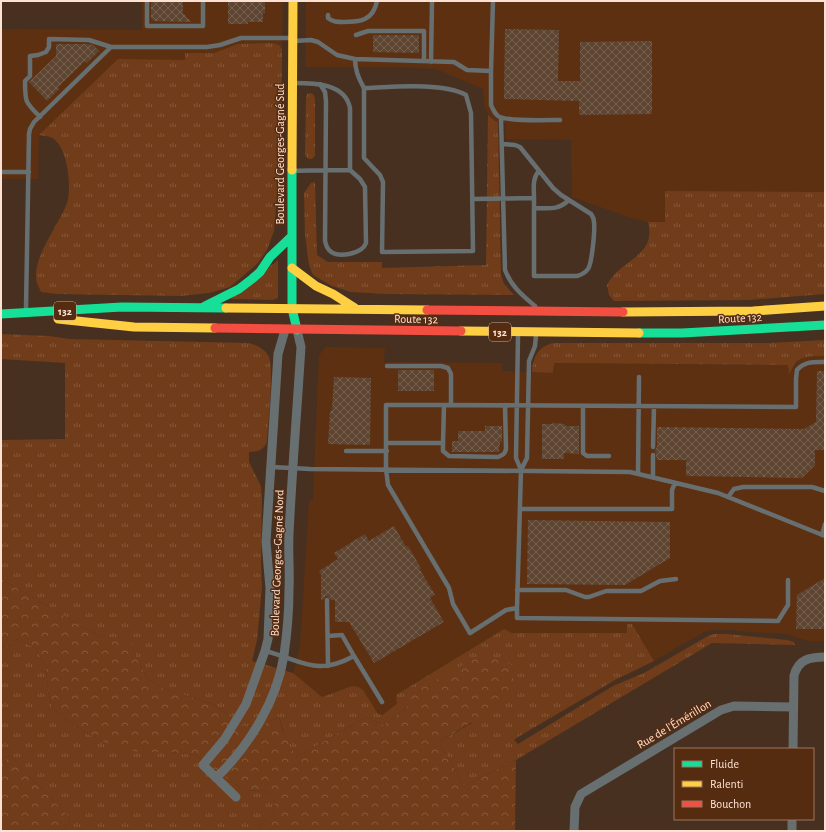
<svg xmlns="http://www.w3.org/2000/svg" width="826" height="832" font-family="'Alegreya Sans',sans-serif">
	<defs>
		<pattern id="grass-tufts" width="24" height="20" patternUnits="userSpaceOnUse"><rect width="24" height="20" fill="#713c19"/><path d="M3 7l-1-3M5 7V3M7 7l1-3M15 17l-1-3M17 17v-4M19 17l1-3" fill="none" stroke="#86583a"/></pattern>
		<pattern id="forest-crowns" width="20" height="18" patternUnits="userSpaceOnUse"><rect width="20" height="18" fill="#713c19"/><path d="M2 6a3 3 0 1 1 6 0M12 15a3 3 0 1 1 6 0" fill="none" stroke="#86583a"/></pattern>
		<pattern id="building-cross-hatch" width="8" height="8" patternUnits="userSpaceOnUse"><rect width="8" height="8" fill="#5e4532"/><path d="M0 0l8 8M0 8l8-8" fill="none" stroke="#76604f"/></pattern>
	</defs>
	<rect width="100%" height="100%" fill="#473020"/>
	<path fill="#5d3012" d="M142 1H283L282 49 279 45 238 44 214 53H185V60L39 135 38 179H1V29L142 30Z
		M306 1H825V192L665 191V222H648L631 218 572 197 571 140 506 139V124L495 121 488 114 484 105 483 89 436 69 401 67H305Z
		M325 347 385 348 384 362 502 363V371L553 373 554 363 788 365V372L791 371 798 361 804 357 812 356H825V641H808L786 634 750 632 734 630H711L704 632 654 661 632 624 627 625V633H512L504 629 382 715 378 714 373 707 345 688 322 697 293 673 300 646 301 631 309 501 313 500 319 356Z"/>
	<path fill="url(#grass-tufts)" d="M271 43 279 45 282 49 281 160 276 208 274 231 267 250 258 263 230 287 209 293 181 296 57 294 41 292C40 289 38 286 37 283 30 260 59 225 67 203 72 188 68 150 54 139 50 136 44 136 39 135L118 59 185 60V53H214L238 44Z
		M311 93 313 94 315 98V156C313 159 310 160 307 158L305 154 306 98 307 94Z
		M488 115 495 121 498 122 501 275 504 284 514 295 386 294 351 292 332 286 313 275 309 265 305 234 304 193 311 183 315 182 317 255 328 262H382V268L486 265Z
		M665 191 825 192V294L748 300 614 301 609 295 607 285C620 259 657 257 648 222H665Z
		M278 260V298L273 300 230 299Z
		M1 334 49 336 69 339 249 343C258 346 265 349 269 357 274 369 268 425 267 442 263 450 258 452 249 452V462L261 486 262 498 261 563 262 587 257 640 252 661 293 673 322 697 352 686 358 687 363 690 378 714 382 715 397 704 396 695 504 629 512 633H627V624H632L654 661 615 680 518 737 514 740 518 744 613 686 644 673 708 636 714 634H727L787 640 794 642 795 645 712 643 516 760 464 786 439 742 472 723 408 706 384 725 366 717 297 757 287 743 279 717 264 724 246 727 210 703 164 689 148 679 136 657 131 640 102 638 1 579V440L65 439V363L1 359Z
		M825 340V356C814 356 800 355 794 365 792 369 791 371 789 374L788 365 560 363H554L553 373 532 372C533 357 538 347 553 343H769Z
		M17 639 35 648 46 666 48 692 52 707 70 723 95 738 170 752 195 755 243 790 265 791 274 797C277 821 264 815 257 831H65L70 818 9 755 1 770V647L9 646Z"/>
	<path fill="url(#forest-crowns)" d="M1 579 102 638 131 639 136 657 148 679 164 689 210 703 246 727 264 724 279 717C282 732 288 744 297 757L366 717 384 725 408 706 406 697 475 658 498 659 512 665 514 687 510 699 439 742 464 786 516 760 515 831H257C264 815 277 821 274 797L265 791 243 790 195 755 170 752H140L120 748 95 738 70 723 52 707 48 692 46 666 35 648 17 639 9 646 1 647Z
		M9 755 70 818 65 831H1V770Z"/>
	<path fill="url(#building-cross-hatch)" d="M151 1H183V13L191 22 154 21 151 18Z
		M228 1H265V14L263 13V22H248V24H228Z
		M505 29 559 30 558 81H580V42L652 41V114L579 115V101L504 99Z
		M373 35H419V53L373 52Z
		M56 44H89L93 45 99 51 87 63 85 61 58 87 59 89 47 101 29 82 56 56Z
		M398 370H434V391H398Z
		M817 371H825V450H815V465L802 478 686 476V460H657L655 450 657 447V427L804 429 816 422Z
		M334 377 371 378 370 445 328 444 330 412 332 409Z
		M553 423 565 424V426H579V454L564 453V459H542V424H552Z
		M485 426H502V442H500L499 452H452V441H458V431H485Z
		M528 520 670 522V558L625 585 527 584Z
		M394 526 406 547 408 546 421 568 420 570 435 595 430 598 444 622 374 663 349 622H335V600H331L327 596 325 597 323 600H321V575L319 571 338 559 334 553 365 534 369 541Z
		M825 578V629H796L797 595Z"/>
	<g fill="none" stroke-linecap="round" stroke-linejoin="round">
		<path stroke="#686f71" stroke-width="4.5" d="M147 1V26H203V1
			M493 1 491 71V105C493 109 494 113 498 116 507 122 548 120 560 120
			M328 15V18C333 22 337 22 343 22 360 22 373 21 377 1
			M356 35 368 31H424V61
			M294 41 311 40 318 42 337 55 355 59 454 62 467 70 491 71
			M355 59C355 70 358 78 364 88 391 87 443 82 466 95L471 113 473 251 382 252 383 182 380 175 364 158V88
			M431 62 432 1
			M294 83C314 83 345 83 350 108V170
			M40 117C25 102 25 102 25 81L30 76V56L38 55 46 52 49 47V39L89 40 111 47
			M501 118 505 270C511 286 522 295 535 306
			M294 171C313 170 331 170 350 170L360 179 365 187 366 243C362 254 337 259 329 250 326 247 326 244 325 241L326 101 325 92 320 84
			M1 172H29
			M534 198C534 189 532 178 539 171
			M472 199 534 198V276H577C581 275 585 273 588 269 592 263 595 231 594 222 594 218 593 217 591 214L561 195 553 188 520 147 515 145 502 144
			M534 208C549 208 557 211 569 200
			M26 309 29 134 30 129 34 122 111 47H207L220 45 241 38H291
			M387 366H441L448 368 451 374V405
			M444 405H386V469L388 485 449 588 453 604 470 633 506 610 517 608 521 470 516 458 518 336
			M583 406V453L587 456H609
			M387 443H443L444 405 796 407V379L797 370C805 361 814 362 825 362
			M443 443V451L449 456 498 457C503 455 505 454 506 449L505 405
			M653 447 654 407
			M346 451H387
			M272 467 310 469 630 472 718 493 825 536
			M521 470 527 458 529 361 535 346 536 335
			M638 473 639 377
			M653 477V455
			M728 497 734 489 743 487H812L825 491
			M520 509H672V490L675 483
			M822 535 825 524
			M517 590H566L585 597H589L606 591H641L660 581 676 579
			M327 600 328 666
			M517 608V618L778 621 788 605V580
			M328 636 342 635 354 656
			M265 651C302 660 316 677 354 656L382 702"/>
		<path stroke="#686f71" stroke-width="9" d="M793 749 794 676C798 659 810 657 825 657
			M216 778C249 746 277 701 284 655 287 634 289 611 289 589 290 571 288 553 289 534 292 472 297 410 301 347L297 330
			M236 797 203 765 224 740 246 704 265 651 268 639 270 588 266 542 278 354 285 330
			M574 831 575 807 581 794 721 710 734 706 793 707
			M792 831V819"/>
		<path stroke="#16e098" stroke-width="9" d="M292 170V308L297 330
			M205 306 239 289 252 279 260 272 270 257 292 236
			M1 314 122 307 226 308
			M639 333H682L825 325"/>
		<path stroke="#ffcf43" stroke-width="9" d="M292 170 293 1
			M292 268 316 286 333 294 355 308
			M226 308 427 310
			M623 312 753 311 825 306
			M58 319 134 327 215 328
			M461 331 639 333"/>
		<path stroke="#f24e42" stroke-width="9" d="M427 310 623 312
			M215 328 461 331"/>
	</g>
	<g text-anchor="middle" stroke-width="3" stroke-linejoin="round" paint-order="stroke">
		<g fill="#562c11" stroke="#cbab99" stroke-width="1">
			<rect x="54" y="302" width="22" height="18" rx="3"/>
			<rect x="489" y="323" width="22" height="18" rx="3"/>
		</g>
		<g font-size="11" font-weight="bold" fill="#fde2d3">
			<text x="65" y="315">132</text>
			<text x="500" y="336">132</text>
		</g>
		<g font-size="12" fill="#fde2d3" stroke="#562c11">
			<text transform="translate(280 154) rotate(-90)" y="4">Boulevard Georges-Gagné Sud</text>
			<text transform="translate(740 318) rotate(-3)" y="4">Route 132</text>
			<text transform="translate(416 319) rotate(1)" y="4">Route 132</text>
			<text transform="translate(277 563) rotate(-88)" y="4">Boulevard Georges-Gagné Nord</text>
			<text transform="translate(674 724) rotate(-31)" y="4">Rue de l'Émérillon</text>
		</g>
	</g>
	<rect width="826" height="832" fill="none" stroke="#fde2d3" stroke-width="4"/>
	<rect x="674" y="748" width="140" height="72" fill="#562c11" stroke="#99755f"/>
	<rect x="682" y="761" width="20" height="6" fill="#16e098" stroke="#99755f"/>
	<text x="710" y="768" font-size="12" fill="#fde2d3">Fluide</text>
	<rect x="682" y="781" width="20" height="6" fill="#ffcf43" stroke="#99755f"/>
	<text x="710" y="788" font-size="12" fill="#fde2d3">Ralenti</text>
	<rect x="682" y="801" width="20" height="6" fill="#f24e42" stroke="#99755f"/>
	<text x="710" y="808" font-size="12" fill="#fde2d3">Bouchon</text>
</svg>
